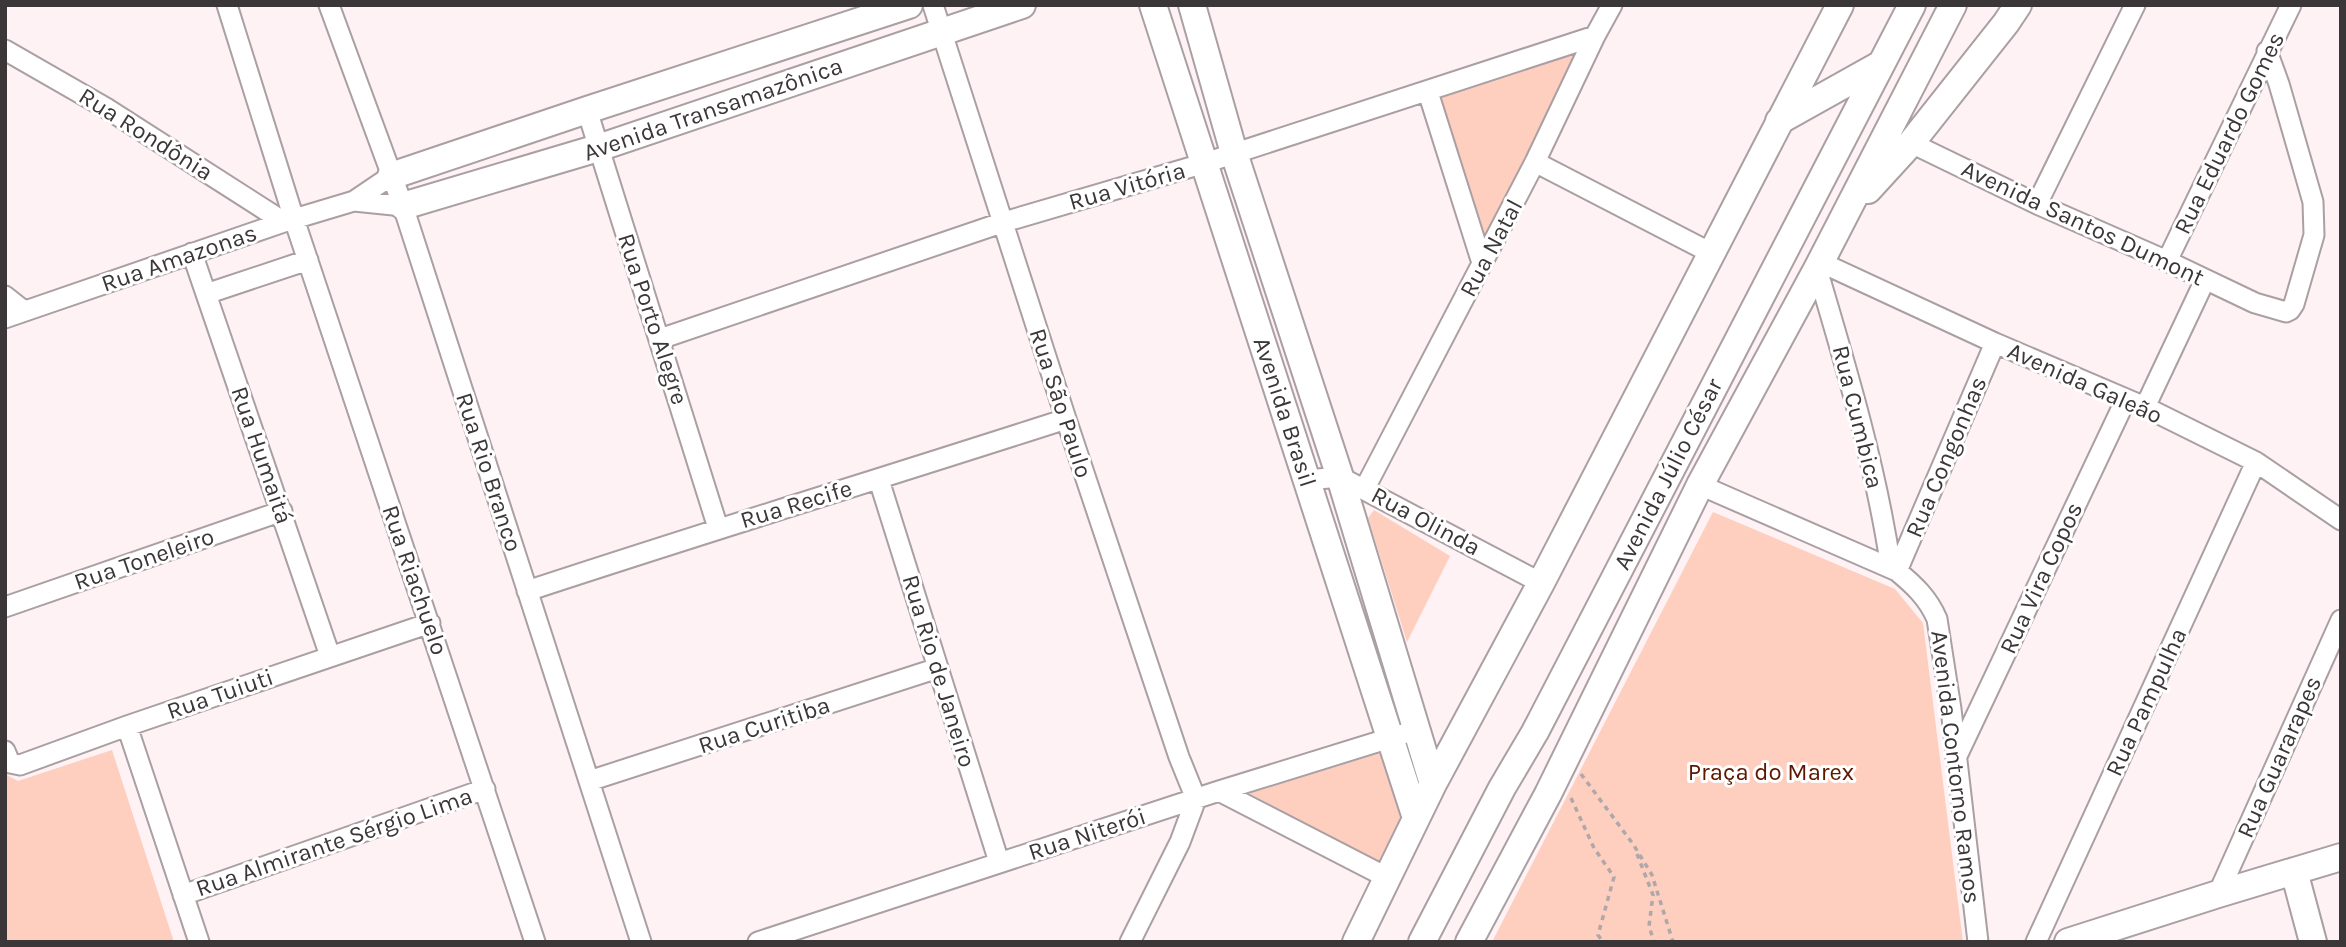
<svg xmlns="http://www.w3.org/2000/svg" width="2346" height="947" font-family="Karla,sans-serif">
	<rect width="100%" height="100%" fill="#fef2f5"/>
	<path fill="#fecebf" d="M1596 37 1480 257 1430 91Z
		M1374 510 1450 556 1407 642 1368 518Z
		M1713 512 1895 589 1923 623 1963 942H1492Z
		M112 750 174 942H5V774L18 781Z
		M1384 752 1407 819 1383 866 1249 793Z"/>
	<g fill="none" stroke-linecap="round" stroke-linejoin="round">
		<defs>
			<path id="street" d="M227 5 294 219 535 942
				M329 5 403 206 641 942
				M933 5 1066 419 1179 757 1196 799 1180 842 1130 942
				M5 50 106 108 284 222
				M1428 92 1482 263
				M587 110 718 528
				M1911 143 2037 204 2167 261 2255 303 2286 312 2290 310 2294 304 2314 235 2313 202 2279 84 2267 51
				M1535 162 1711 253
				M354 201 403 206
				M2037 204 2135 5
				M192 253 330 656
				M2167 261 2291 5
				M1820 262 1995 343 2145 407 2256 462 2341 520
				M1817 269C1846 367 1876 466 1891 568
				M206 294 308 260
				M5 296 24 311
				M5 318 284 222 354 201 391 176
				M660 339 1004 222 1205 163 1595 36
				M2145 407 2205 280
				M879 480 999 862
				M1307 480 1340 477 1541 583
				M1700 485 1897 571C1914 585 1928 598 1937 619L1951 709 1978 942
				M1365 488 1535 162 1595 36 1612 5
				M1897 571 1995 343
				M527 591C706 532 886 477 1066 419
				M5 607 282 511
				M127 726 199 942
				M5 751 10 763 20 765 127 726 430 623
				M1956 758 2126 399
				M589 781 938 668
				M1219 791 1388 878
				M2218 894 2341 620
				M183 895 485 789
				M758 942 1219 791 1403 734
				M2036 942 2256 462"/>
			<path id="secondary" d="M1153 5 1416 818
				M1192 5 1234 153 1340 477 1433 784
				M1779 121 1881 64
				M391 176 587 110 909 5
				M1868 190 1911 143 2006 23 2018 5
				M403 206 598 148 1022 5
				M2294 871 2313 942
				M1356 942 1433 784 1541 583 1840 5
				M1422 942 1502 788 1535 732 1912 5
				M1469 942 1548 794 1700 485 1817 269 1953 5
				M2068 942 2218 894 2341 857"/>
		</defs>
		<use href="#street" stroke="#aa9fa2" stroke-width="23"/>
		<use href="#secondary" stroke="#aa9fa2" stroke-width="30"/>
		<path stroke="#b0a7a9" stroke-width="3.5" stroke-dasharray="5 5" stroke-linecap="butt" d="M1581 774 1633 844 1652 875 1673 942
			M1571 798 1594 848 1614 877 1598 935 1603 942
			M1637 854 1653 895 1649 926 1654 942"/>
		<use href="#street" stroke="#fff" stroke-width="19"/>
		<use href="#secondary" stroke="#fff" stroke-width="26"/>
	</g>
	<g text-anchor="middle" stroke-width="6" stroke-linejoin="round" paint-order="stroke">
		<g font-size="24" fill="#3b3738" stroke="#fff">
			<text transform="translate(713 109) rotate(-19)" y="8">Avenida Transamazônica</text>
			<text transform="translate(2229 133) rotate(-64)" y="8">Rua Eduardo Gomes</text>
			<text transform="translate(146 134) rotate(32)" y="8">Rua Rondônia</text>
			<text transform="translate(1127 186) rotate(-16)" y="8">Rua Vitória</text>
			<text transform="translate(2083 223) rotate(25)" y="8">Avenida Santos Dumont</text>
			<text transform="translate(1491 248) rotate(-62)" y="8">Rua Natal</text>
			<text transform="translate(179 258) rotate(-19)" y="8">Rua Amazonas</text>
			<text transform="translate(653 319) rotate(72)" y="8">Rua Porto Alegre</text>
			<text transform="translate(2085 383) rotate(24)" y="8">Avenida Galeão</text>
			<text transform="translate(1061 403) rotate(72)" y="8">Rua São Paulo</text>
			<text transform="translate(1285 412) rotate(72)" y="8">Avenida Brasil</text>
			<text transform="translate(1858 417) rotate(76)" y="8">Rua Cumbica</text>
			<text transform="translate(262 455) rotate(71)" y="8">Rua Humaitá</text>
			<text transform="translate(1946 457) rotate(-67)" y="8">Rua Congonhas</text>
			<text transform="translate(489 472) rotate(72)" y="8">Rua Rio Branco</text>
			<text transform="translate(1668 474) rotate(-63)" y="8">Avenida Júlio César</text>
			<text transform="translate(796 504) rotate(-17)" y="8">Rua Recife</text>
			<text transform="translate(1426 521) rotate(28)" y="8">Rua Olinda</text>
			<text transform="translate(144 559) rotate(-19)" y="8">Rua Toneleiro</text>
			<text transform="translate(2041 578) rotate(-65)" y="8">Rua Vira Copos</text>
			<text transform="translate(415 580) rotate(71)" y="8">Rua Riachuelo</text>
			<text transform="translate(939 671) rotate(73)" y="8">Rua Rio de Janeiro</text>
			<text transform="translate(220 694) rotate(-19)" y="8">Rua Tuiuti</text>
			<text transform="translate(2146 702) rotate(-65)" y="8">Rua Pampulha</text>
			<text transform="translate(764 725) rotate(-18)" y="8">Rua Curitiba</text>
			<text transform="translate(2279 757) rotate(-66)" y="8">Rua Guararapes</text>
			<text transform="translate(1956 767) rotate(83)" y="8">Avenida Contorno Ramos</text>
			<text transform="translate(1087 834) rotate(-18)" y="8">Rua Niterói</text>
			<text transform="translate(334 842) rotate(-19)" y="8">Rua Almirante Sérgio Lima</text>
		</g>
		<g font-size="24" fill="#5c1901" stroke="#fff">
			<text x="1771" y="780">Praça do Marex</text>
		</g>
	</g>
	<rect width="2346" height="947" fill="none" stroke="#3b3738" stroke-width="14"/>
</svg>
